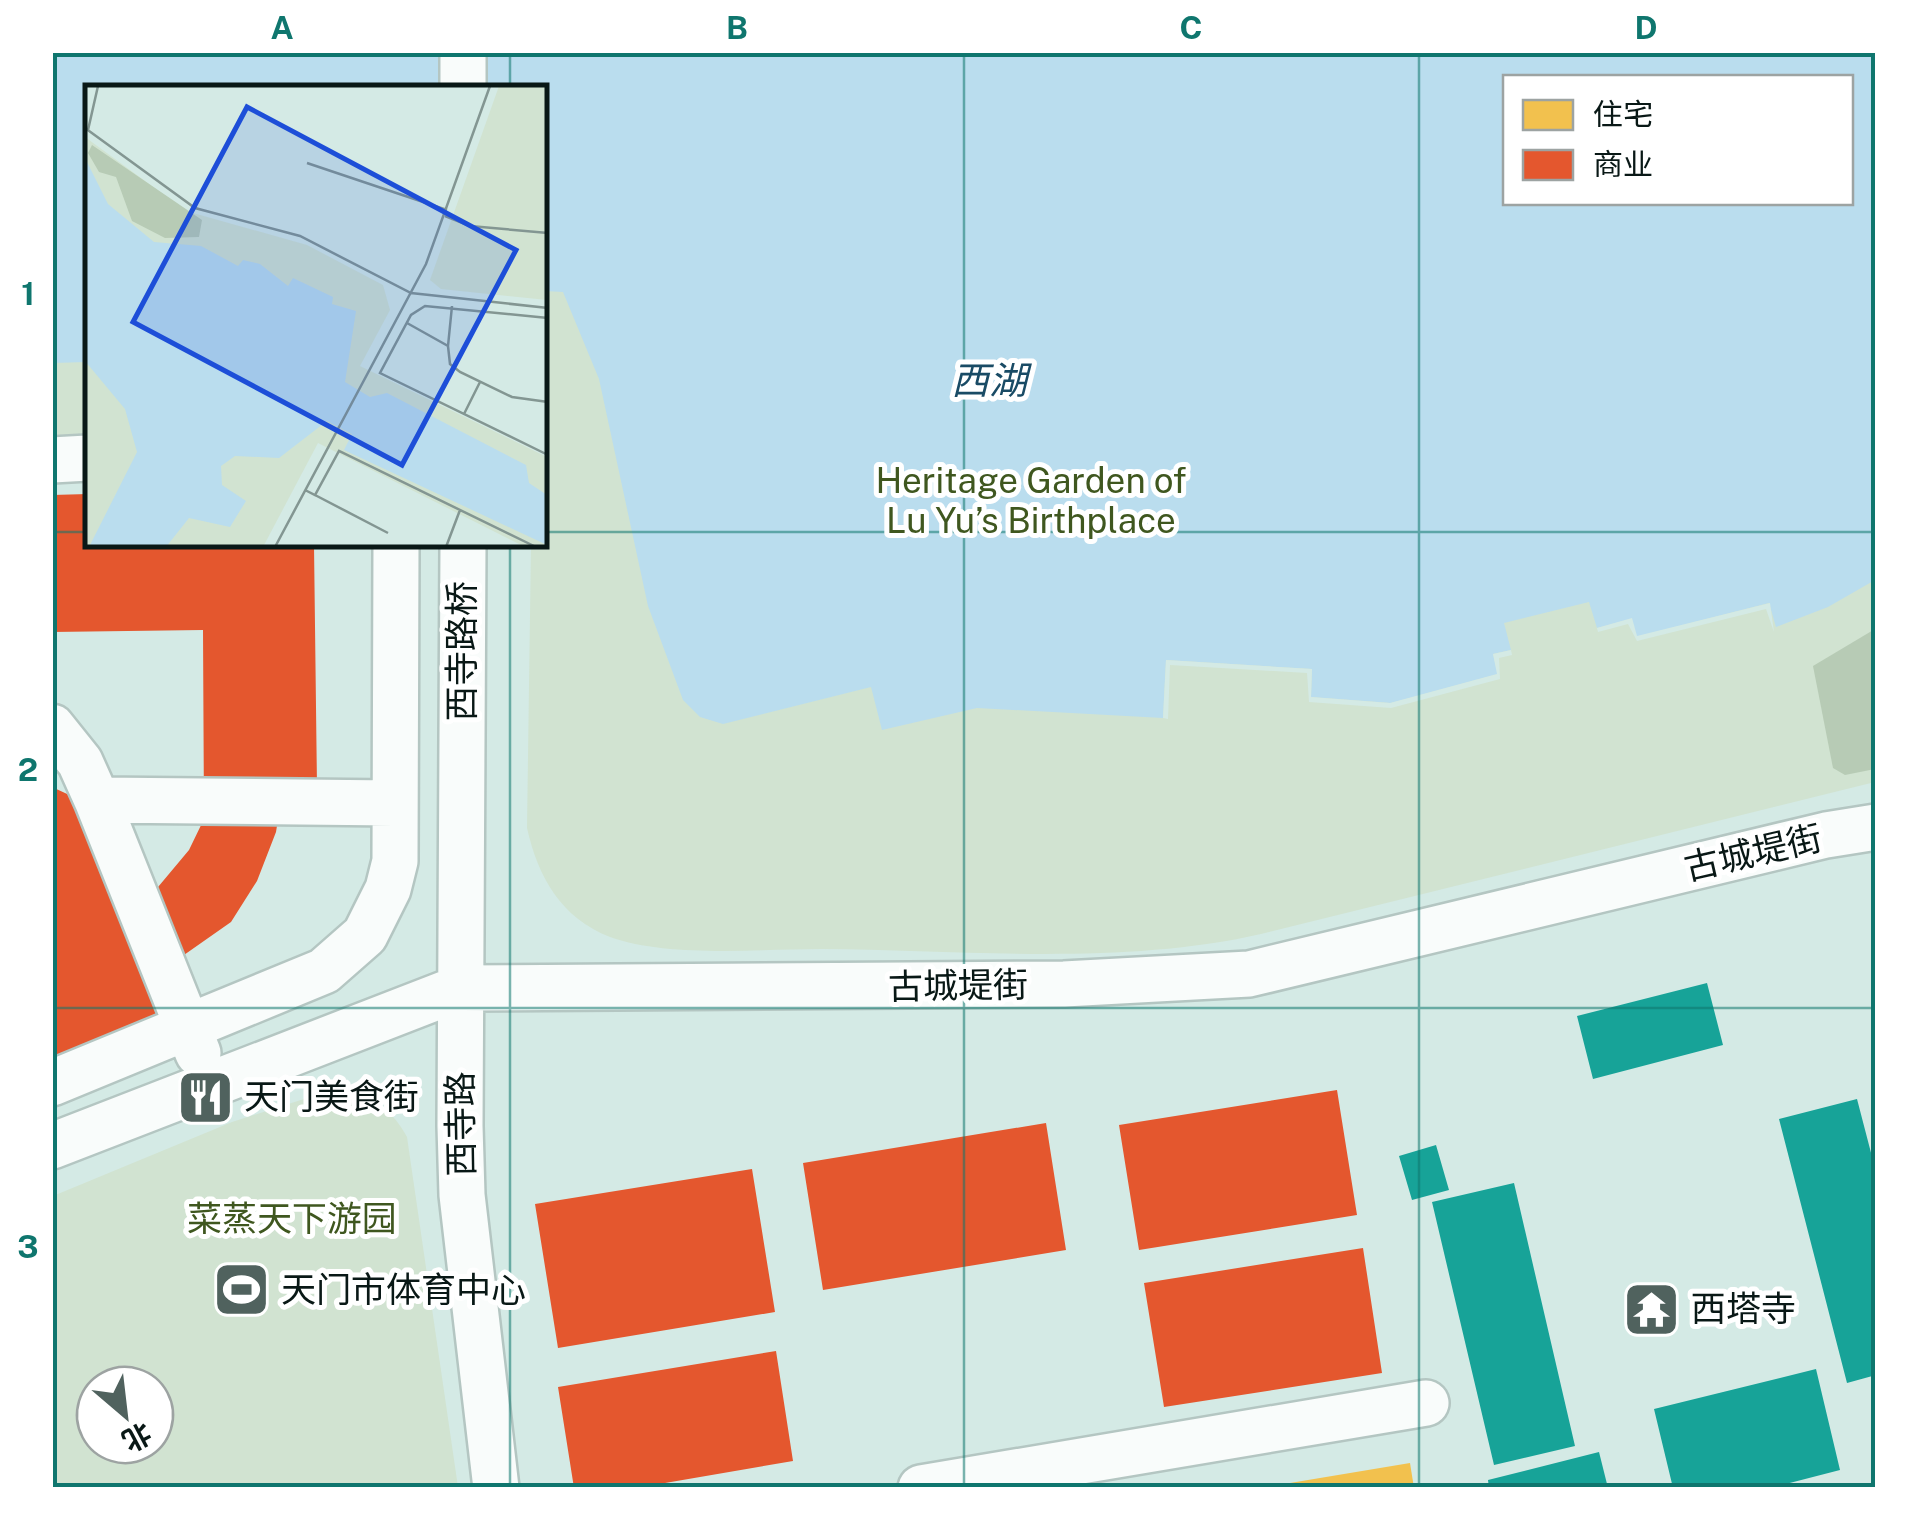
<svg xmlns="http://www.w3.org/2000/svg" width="1928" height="1540" font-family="'Public Sans','Noto Sans SC',sans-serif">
	<rect width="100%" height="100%" fill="#d4eae5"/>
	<path fill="#d1e3d1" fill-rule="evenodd" d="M52 53H1875V782L1261 934C1121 966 964 950 822 949 759 949 668 958 610 937 561 918 538 877 527 828L531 545H545V88H88L87 441 53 442ZM1506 78H1850V202H1506Z
		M329 1091C366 1095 389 1103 407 1137L458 1487H53V1196L232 1122ZM155 1385V1445H95V1385Z"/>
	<path fill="#b7cbb5" d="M1875 629V769L1845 775 1833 768 1813 666Z"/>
	<path fill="#baddee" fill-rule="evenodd" d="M52 53H1875V580L1828 607 1776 627 1769 603 1636 637 1631 619 1597 628 1589 602 1504 623 1511 650 1493 654 1498 674 1391 703 1311 697 1312 669 1166 660 1163 718 977 708 882 730 871 687 723 724 700 717 683 700 648 606 599 379 563 292 545 291V88H88L87 362 53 363ZM1506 78H1850V202H1506Z"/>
	<path fill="#d4eae5" d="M1770 603 1774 632 1766 609 1637 641 1628 624 1598 632 1597 628 1632 618 1637 636Z
		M1511 650 1512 655 1499 658 1500 679 1391 708 1309 702 1307 673 1170 665 1168 719 1163 718 1166 660 1312 669 1311 697 1390 703 1497 674 1493 654Z"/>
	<path fill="#f2c14e" d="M1410 1463 1414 1488H1278V1485Z"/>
	<path fill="#e4572e" d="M88 494V545H314L317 787 283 788 276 832 257 881 231 922 154 976 170 1015 52 1063V787L78 799 148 899 189 850 204 819 203 630 52 632V495Z
		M1337 1090 1357 1215 1139 1250 1119 1125Z
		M1046 1123 1066 1250 823 1290 803 1163Z
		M752 1169 775 1312 558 1348 535 1204Z
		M1363 1248 1382 1373 1164 1407 1144 1283Z
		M776 1351 793 1461 636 1488H574L558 1387Z"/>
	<path fill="#17a398" d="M1707 983 1723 1045 1593 1079 1577 1016Z
		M1857 1099 1876 1172V1375L1847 1383 1779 1119Z
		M1436 1145 1449 1190 1412 1200 1399 1156Z
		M1514 1183 1575 1446 1494 1465 1432 1202Z
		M1816 1369 1840 1470 1770 1488H1673L1654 1409Z
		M1599 1452 1608 1488H1489L1488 1480Z"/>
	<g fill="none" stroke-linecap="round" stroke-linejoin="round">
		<defs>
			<path id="minor" d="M463 88V52
				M52 460 88 458
				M463 545 460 1126 462 1195 496 1488
				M52 727 80 762 97 800 394 803
				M97 800 198 1053
				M52 1083 324 971 365 935 388 889 395 861 396 545
				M52 1146 460 988 1064 984 1249 974 1826 835 1876 827
				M921 1488 1426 1403"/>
		</defs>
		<use href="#minor" stroke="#b4c6c2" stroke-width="50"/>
		<use href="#minor" stroke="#f9fcfb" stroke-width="45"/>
	</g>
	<path fill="none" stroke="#0f766e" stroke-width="2.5" stroke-opacity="0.55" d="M510 52V88M964 52V1488M1419 52V1488M52 532H88M545 532H1876M510 545V1488M52 1008H1876"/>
	<defs>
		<symbol id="restaurant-square" viewBox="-11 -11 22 22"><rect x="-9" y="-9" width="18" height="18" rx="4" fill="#50625e" stroke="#fff"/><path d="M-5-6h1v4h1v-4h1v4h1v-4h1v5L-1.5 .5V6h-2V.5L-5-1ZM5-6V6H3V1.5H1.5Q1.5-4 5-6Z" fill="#fff"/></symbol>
		<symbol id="stadium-square" viewBox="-11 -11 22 22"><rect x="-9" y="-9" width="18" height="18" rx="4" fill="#50625e" stroke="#fff"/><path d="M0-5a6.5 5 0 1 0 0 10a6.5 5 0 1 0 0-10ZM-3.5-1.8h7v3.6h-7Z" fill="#fff"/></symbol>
		<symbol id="temple-square" viewBox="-11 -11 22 22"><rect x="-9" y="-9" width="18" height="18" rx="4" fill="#50625e" stroke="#fff"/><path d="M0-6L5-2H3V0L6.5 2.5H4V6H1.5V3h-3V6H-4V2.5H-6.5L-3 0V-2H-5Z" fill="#fff"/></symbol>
	</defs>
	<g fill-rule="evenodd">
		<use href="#restaurant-square" x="174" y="1066" width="63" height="63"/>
		<use href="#stadium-square" x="210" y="1258" width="63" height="63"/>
		<use href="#temple-square" x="1620" y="1278" width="63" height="63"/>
	</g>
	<g text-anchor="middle" stroke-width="10" stroke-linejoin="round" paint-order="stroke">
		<g font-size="35" fill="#3f571f" stroke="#fff">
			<text x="1031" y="493">Heritage Garden of<tspan x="1031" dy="40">Lu Yu’s Birthplace</tspan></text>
			<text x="292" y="1231">菜蒸天下游园</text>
		</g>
		<g font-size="35" fill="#091816" stroke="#fff">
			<text transform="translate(462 651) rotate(-90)" y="12">西寺路桥</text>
			<text transform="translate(1753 853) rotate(-13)" y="12">古城堤街</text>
			<text transform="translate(958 986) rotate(-1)" y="12">古城堤街</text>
			<text transform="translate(461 1124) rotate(-91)" y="12">西寺路</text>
		</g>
		<g font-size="35" fill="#091816" stroke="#fff" text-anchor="start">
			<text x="244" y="1109">天门美食街</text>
			<text x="281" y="1302">天门市体育中心</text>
			<text x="1691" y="1321">西塔寺</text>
		</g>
		<g font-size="38" font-style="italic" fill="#194b65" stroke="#fff">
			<text x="989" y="394">西湖</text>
		</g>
	</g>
	<g transform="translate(85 85)">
		<rect width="462" height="462" fill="#d4eae5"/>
		<path d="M414 1H462V215L356 204 345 195ZM0 52 101 126 222 160 298 200 305 225 275 281 462 372V462H440L233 358 178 462H0Z" fill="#d1e3d1"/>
		<path d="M7 60 117 135 114 152 80 153 47 136 31 92 14 87 3 68Z" fill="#b7cbb5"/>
		<path d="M0 73 23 119 69 157 116 161 153 181 158 175 175 179 203 201 208 193 248 212 247 219 271 226 260 297 285 312 302 308 441 380 444 398 462 410V460L259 365 267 349 242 336 194 373 150 371 136 381 137 400 161 416 145 442 104 433 81 462H4L52 367 40 324 0 276Z" fill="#baddee"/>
		<path fill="none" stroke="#839692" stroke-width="2.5" d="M0 43 110 123 215 151 326 208 463 223M3 45 13 1M222 78 362 125M360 131 385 141 463 148M463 233 340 221 326 230 295 288 463 370M322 238 363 261 365 279 375 287 427 312 463 317M363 261 367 221M379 329 395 297M220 405 230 410 254 366 451 462M230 410 303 448M190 462 341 179 405 1M361 462 375 425"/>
		<path fill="#1d4ed8" fill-opacity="0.15" stroke="#1d4ed8" stroke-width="5" d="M162 22 431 165 317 380 48 237Z"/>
		<rect width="462" height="462" fill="none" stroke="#091816" stroke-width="5"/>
	</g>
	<rect width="1928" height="1540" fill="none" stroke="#ffffff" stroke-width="110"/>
	<rect x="1503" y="75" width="350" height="130" fill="#ffffff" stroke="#9da3a2" stroke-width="2.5"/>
	<rect x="1523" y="100" width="50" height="30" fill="#f2c14e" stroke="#9da3a2" stroke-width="2.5"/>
	<text x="1593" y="125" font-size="30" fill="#091816">住宅</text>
	<rect x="1523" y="150" width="50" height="30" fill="#e4572e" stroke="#9da3a2" stroke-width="2.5"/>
	<text x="1593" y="175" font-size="30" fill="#091816">商业</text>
	<g transform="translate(125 1415) rotate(152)"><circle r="48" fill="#ffffff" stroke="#9da3a2" stroke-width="2.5"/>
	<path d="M0-8L18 38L0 25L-18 38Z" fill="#50625e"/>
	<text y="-15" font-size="28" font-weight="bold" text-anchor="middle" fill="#091816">北</text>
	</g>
	<rect x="55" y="55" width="1818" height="1430" fill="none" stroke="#0f766e" stroke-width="4"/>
	<g font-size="32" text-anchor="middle" font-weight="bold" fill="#0f766e">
		<text x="282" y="39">A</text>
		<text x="737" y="39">B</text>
		<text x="1191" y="39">C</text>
		<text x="1646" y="39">D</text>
		<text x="28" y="305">1</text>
		<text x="28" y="781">2</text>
		<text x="28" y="1258">3</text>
	</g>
</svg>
